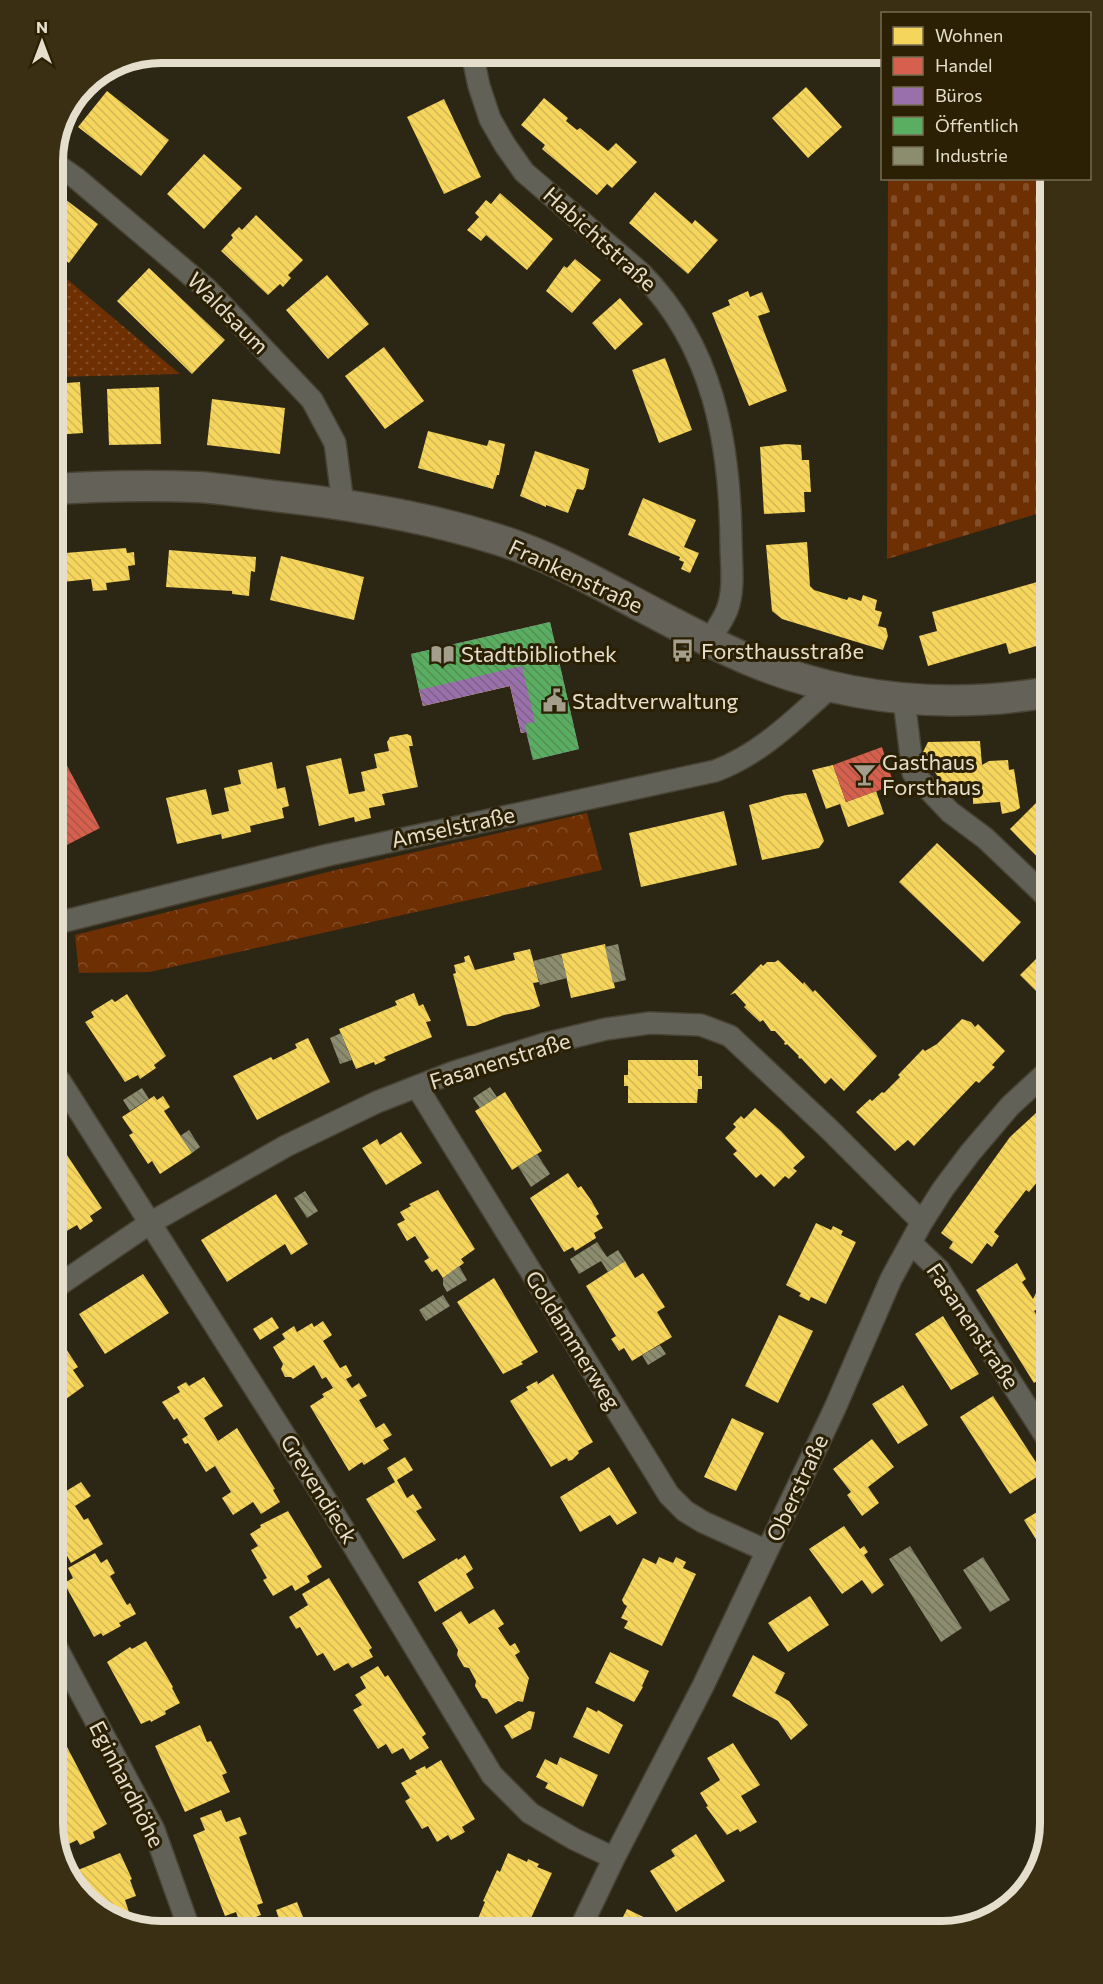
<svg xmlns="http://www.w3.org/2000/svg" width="1103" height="1984" font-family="Commissioner,sans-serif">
	<defs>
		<pattern id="grass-dots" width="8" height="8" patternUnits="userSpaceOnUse" patternTransform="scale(1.5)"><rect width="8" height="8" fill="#6e2f03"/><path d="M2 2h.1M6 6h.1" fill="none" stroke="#834d27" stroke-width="1.8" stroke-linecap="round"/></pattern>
		<pattern id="forest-crowns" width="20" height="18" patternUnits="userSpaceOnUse" patternTransform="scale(1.5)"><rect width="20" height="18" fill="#6e2f03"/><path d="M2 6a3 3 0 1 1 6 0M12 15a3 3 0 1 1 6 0" fill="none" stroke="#834d27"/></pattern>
		<pattern id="cemetery-stones" width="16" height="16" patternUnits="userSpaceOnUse" patternTransform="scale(1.5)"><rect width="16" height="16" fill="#6e2f03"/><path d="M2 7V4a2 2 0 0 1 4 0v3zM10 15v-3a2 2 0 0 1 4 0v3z" fill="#834d27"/></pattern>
		<pattern id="homes-back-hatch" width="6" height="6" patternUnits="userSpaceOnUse" patternTransform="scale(1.5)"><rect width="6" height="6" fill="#f6d55c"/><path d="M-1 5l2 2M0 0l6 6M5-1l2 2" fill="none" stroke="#d3b856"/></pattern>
		<pattern id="shops-back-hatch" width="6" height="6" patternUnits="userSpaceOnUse" patternTransform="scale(1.5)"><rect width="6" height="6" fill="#d6604d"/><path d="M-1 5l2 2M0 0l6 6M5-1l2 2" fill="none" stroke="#aa5748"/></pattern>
		<pattern id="offices-back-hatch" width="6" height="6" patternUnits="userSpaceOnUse" patternTransform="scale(1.5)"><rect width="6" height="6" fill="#9970ab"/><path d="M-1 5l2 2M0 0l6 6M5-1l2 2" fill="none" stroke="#7c6085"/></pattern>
		<pattern id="public-back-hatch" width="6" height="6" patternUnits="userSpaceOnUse" patternTransform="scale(1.5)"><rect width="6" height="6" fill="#5aae61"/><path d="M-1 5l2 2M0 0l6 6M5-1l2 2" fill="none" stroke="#548e56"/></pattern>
		<pattern id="industry-back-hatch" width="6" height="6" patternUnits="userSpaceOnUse" patternTransform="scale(1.5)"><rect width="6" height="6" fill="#8c8c6e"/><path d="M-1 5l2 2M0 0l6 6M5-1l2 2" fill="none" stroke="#73725d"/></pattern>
	</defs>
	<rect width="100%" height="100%" fill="#2c2615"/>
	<path fill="url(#grass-dots)" d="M53 267 55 269 180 374 53 377Z"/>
	<path fill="url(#forest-crowns)" d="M587 813 602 870 150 972 79 973 75 935 332 871Z"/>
	<path fill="url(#cemetery-stones)" d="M888 179H1050V510L887 559Z"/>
	<path fill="url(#homes-back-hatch)" d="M382 53H434L435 56 384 63Z
		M498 53H554V58L499 60Z
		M806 87 842 127 808 158 772 118Z
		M107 91 169 140 141 176 78 127Z
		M544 98 568 118 566 121 577 130 580 128 608 151 616 143 637 162 612 188 607 184 597 195 542 149 545 145 521 125Z
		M444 99 481 177 444 194 407 117Z
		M204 154 242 188 204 229 167 194Z
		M53 190 98 224 69 263 53 251Z
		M655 192 692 224 695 220 718 240 688 274 629 223Z
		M500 193 553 239 527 270 486 235 481 241 467 230 479 217 475 213 486 200 491 204Z
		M256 215 303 260 288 275 291 278 283 287 280 284 268 295 221 251 233 238 231 235 239 227 242 230Z
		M575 259 601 280 572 313 546 291 564 266 567 268Z
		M149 268 225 340 192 374 117 301Z
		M327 275 369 324 328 359 286 310Z
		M748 291 750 297 762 292 770 312 758 316 787 391 749 406 712 313 730 305 728 300Z
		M620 298 643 324 615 350 592 323Z
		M384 347 424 401 385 429 345 376Z
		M665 358 692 430 659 443 632 370Z
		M80 382 83 433 53 435V384Z
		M159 387 161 444 109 445 107 389Z
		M212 399 285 408 280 454 207 445Z
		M428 431 487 446 489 440 505 444 499 475H497L493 489 418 468Z
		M786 444 801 445 802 460H809L811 492H804L805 512 764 514 760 447Z
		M535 451 589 469 585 487 583 490 577 489 568 513 546 505V507L520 496Z
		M643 498 696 520 684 547 699 553 690 573 681 569 684 562 679 560 680 557 628 535Z
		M807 542 810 586 814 590 847 600 849 597 861 601 863 595 877 600 875 610 882 612 878 626 886 628 888 636 883 650 782 619 772 611 766 545Z
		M126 548 127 553 134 552 135 565 128 566 130 580 106 583 107 590 93 591 91 579 53 583V554Z
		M169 550 256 557 255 572 251 571 249 596 232 594V591L166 587Z
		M281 556 364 577 354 620 270 600Z
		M1037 582 1040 592 1050 589V642L1009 654 1006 643 928 666 919 636 937 631 932 612Z
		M522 666 535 722 525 724 526 732 521 733 510 686 423 706 419 690Z
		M407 734 411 736 413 746H409L418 787 382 794 385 805 369 808 371 818 355 822 354 817 319 826 306 766 341 758 349 794 365 791 361 772 377 768 374 754 389 751 387 742 390 737Z
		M980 741 982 765 989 761 1008 760 1009 770 1014 769 1020 808 1015 811 1002 814 1000 802 973 804V793L955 794 942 784 923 752 928 742Z
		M272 762 277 789 285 787 289 806 282 808 284 818 250 826 251 832 222 839 221 834 177 844 166 798 206 789 212 815 229 811 224 788 241 784 238 770Z
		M833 765 846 802 876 791 884 814 848 827 840 804 826 809 812 770Z
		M806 793 824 841 819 848 762 860 749 805 786 795Z
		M1042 797 1050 806V870L1010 829Z
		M724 811 737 865 641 887 629 833Z
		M937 843 1021 922 983 962 899 882Z
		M605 944 615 988 571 998 561 954Z
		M1050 945V986L1046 981 1036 991 1020 975Z
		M530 949 539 982 533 983 540 1006 533 1009 504 1015 475 1026H467L453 974 456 973 454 965 465 962 464 957 469 955 475 970 515 960 513 953Z
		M778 960 803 984 804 982 813 992 815 990 877 1056 844 1091 831 1078 825 1084 801 1058 800 1059 798 1057 799 1056 787 1044 786 1045 784 1044 785 1042 775 1031H771L763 1020 760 1022 744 1007 746 1005 735 993 730 995 761 964 763 966 767 962H775Z
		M414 993 419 1006 423 1004 431 1021 426 1022 432 1037 384 1057 386 1060 375 1065 374 1062 356 1069 339 1029 397 1005 395 1001Z
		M127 994 166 1056 154 1065 156 1068 140 1079 138 1075 125 1082 85 1022 94 1017 91 1012 112 999 115 1002Z
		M962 1019 971 1022 975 1027 978 1024 1005 1051 992 1065 995 1067 979 1083 976 1081 914 1146 908 1140 895 1151 856 1112 870 1099 872 1101 882 1092 884 1093 900 1077 898 1075 923 1049 925 1051 937 1044Z
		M53 1030 65 1050 53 1058Z
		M308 1038 330 1082 257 1120 233 1076 271 1057 273 1060 297 1048 295 1044Z
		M628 1060H698V1076H702V1089H698L697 1103H628V1086H624V1075H628Z
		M505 1092 542 1151 512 1170 475 1111Z
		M154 1096 157 1100 163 1096 170 1107 164 1111 192 1153 160 1174 152 1161 148 1164 129 1135 133 1133 122 1117Z
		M1050 1100V1166L1037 1179 1038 1181 1029 1192 1026 1190 994 1232 999 1236 992 1247 987 1243 972 1264 949 1248 953 1242 941 1233 1010 1137Z
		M755 1108 781 1131 805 1157 793 1168 797 1171 789 1179 785 1176 774 1187 761 1174 756 1178 733 1154 737 1151 725 1138 736 1127 733 1124 741 1116 744 1119Z
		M401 1132 422 1163 386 1185 362 1148 377 1139 380 1145Z
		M67 1155 102 1208 90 1216 93 1221 80 1230 77 1225 65 1232 56 1217 53 1219V1164Z
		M568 1173 578 1188 581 1186 591 1200 599 1214 596 1216 603 1228 594 1233 596 1238 575 1251 573 1247 564 1252 530 1198Z
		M438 1190 475 1249 461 1259 464 1263 443 1278 437 1269 432 1272 424 1261 429 1258 415 1236 407 1241 397 1224 405 1220 400 1212 411 1206 409 1204Z
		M276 1194 308 1244 291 1255 285 1244 227 1282 201 1240Z
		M816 1223 831 1230 833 1226 843 1231 841 1235 856 1242 826 1304 811 1297 809 1301 799 1296 801 1293 786 1285Z
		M625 1261 635 1278 643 1273 665 1307 657 1312 672 1337 632 1361 624 1348 619 1351 611 1339 616 1336 586 1286Z
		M1017 1263 1026 1279 1022 1282 1033 1299 1036 1293 1050 1286V1301L1034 1311 1047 1331 1050 1328V1372L1034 1383 976 1290Z
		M143 1274 169 1313 105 1354 79 1314Z
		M494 1278 538 1352 521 1362 523 1364 503 1374 457 1302Z
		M779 1315 813 1331 778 1403 745 1386Z
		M943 1316 979 1374 951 1390 915 1334Z
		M272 1317 279 1328 260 1340 253 1329Z
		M323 1321 332 1335 323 1341 340 1368 346 1365 352 1376 346 1379 352 1388 359 1383 367 1396 359 1400 376 1428 384 1423 392 1435 383 1440 389 1449 364 1465 362 1462 349 1471 310 1406 324 1397 322 1394 333 1388 326 1377 322 1379 314 1365 293 1379 291 1377H285L281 1369 283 1364 273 1347 285 1339 282 1334 294 1326 297 1332 312 1323 314 1327Z
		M53 1329 78 1367 73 1370 84 1386 66 1399 55 1384 53 1385Z
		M553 1374 593 1442 578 1451 579 1453 572 1460 568 1461 567 1458 551 1467 510 1401 528 1390 526 1387 537 1381 538 1384Z
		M204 1377 223 1406 204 1418 218 1441 237 1428 275 1489 273 1490 280 1502 261 1514 253 1502 233 1515 222 1498 231 1492 215 1466 206 1472 188 1443 185 1444 182 1439 188 1435 177 1418 174 1420 162 1402 180 1392 177 1387 186 1382 189 1386Z
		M1050 1383V1409L1039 1390Z
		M903 1385 928 1425 898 1444 872 1404Z
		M993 1396 1043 1473 1010 1494 960 1417Z
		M732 1418 764 1433 736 1491 704 1477Z
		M872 1439 894 1467 868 1487 879 1503 862 1516 847 1495 851 1492 833 1469Z
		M57 1455 64 1466 53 1473V1458Z
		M405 1457 413 1470 397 1480 407 1498 413 1494 422 1508 416 1511 436 1540 403 1559 366 1499 395 1482 387 1468Z
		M609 1467 637 1513 617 1525 610 1515 580 1532 560 1497Z
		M55 1480 63 1493 81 1482 91 1496 75 1506 84 1520 88 1518 103 1544 71 1563 64 1550 53 1557V1481Z
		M1050 1504V1562L1024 1520Z
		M288 1511 322 1567 307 1576 310 1582 295 1591 292 1585 273 1596 263 1580 267 1578 251 1550 258 1546 250 1534 261 1527 260 1525Z
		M844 1526 860 1549 864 1546 868 1552 864 1555 884 1585 872 1594 862 1580 842 1594 809 1549Z
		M95 1553 101 1563 107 1559 115 1573 110 1576 127 1605 130 1603 136 1614 119 1623 121 1626 103 1636 101 1633 94 1637 64 1583 73 1578 68 1568Z
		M465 1555 473 1569 466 1574 474 1588 435 1612 418 1582 457 1558 458 1560Z
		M659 1557 673 1563 676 1557 686 1562 683 1568 696 1574 662 1646 624 1628 628 1621 621 1618 627 1606 624 1604 622 1600 643 1558 656 1564Z
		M329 1578 372 1648 369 1650 373 1657 352 1668 348 1663 334 1671 323 1653 317 1656 300 1627 296 1629 289 1617 308 1605 302 1594Z
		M810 1596 829 1625 788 1652 768 1623Z
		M494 1609 504 1624 498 1628 510 1646 515 1643 520 1652 515 1655 529 1678 523 1702 518 1701 496 1714 487 1699 482 1698 475 1686 476 1681 469 1668 464 1667 457 1655 458 1650 442 1623 461 1611 469 1624Z
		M146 1641 173 1687 172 1688 180 1703 165 1711 166 1714 151 1722 150 1720 141 1724 107 1662 130 1647 132 1649Z
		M610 1652 649 1671 642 1686 643 1687 634 1702 595 1683Z
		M753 1655 785 1673 775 1693 789 1701 808 1725 791 1740 778 1721 732 1696Z
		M378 1666 385 1677 388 1675 426 1734 422 1737 429 1748 410 1760 403 1748 392 1754 386 1744 378 1749 353 1710 362 1705 355 1695 366 1688 360 1677Z
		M587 1707 597 1712 598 1710 623 1725 609 1754 573 1737Z
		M529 1711 535 1712 531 1729 512 1739 504 1726Z
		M53 1723 62 1740 63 1739 107 1824 93 1832 95 1838 80 1845 77 1840 63 1847 54 1830Z
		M200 1725 207 1742 211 1741 227 1773 222 1775 230 1792 185 1812 155 1746Z
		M733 1743 760 1785 741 1796 757 1822 740 1832 738 1829 727 1835 706 1807 708 1806 700 1793 720 1780 707 1758Z
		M560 1757 598 1775 583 1807 545 1788 548 1783 536 1777 545 1759 557 1765Z
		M441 1760 475 1819 462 1827 465 1832 451 1840 448 1835 437 1842 428 1826 422 1829 405 1801 410 1798 401 1783 417 1774 415 1771 425 1766 426 1769Z
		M221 1810 226 1822 240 1817 247 1834 239 1837 263 1903 257 1905 261 1915 240 1923 236 1912 225 1916 193 1835 205 1830 200 1818Z
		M696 1834 725 1881 676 1912 650 1871 675 1856 671 1850Z
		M120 1853 132 1879 130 1880 136 1896 125 1900 133 1924 108 1916 105 1908 98 1910 68 1874Z
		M508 1853 527 1862 528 1859 539 1864 537 1867 552 1873 525 1931H494L495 1930 477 1921 485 1902 483 1901 497 1870 500 1872Z
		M297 1902 303 1917 281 1925 276 1910Z
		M627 1909 664 1927 662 1931H616Z"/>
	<path fill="url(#shops-back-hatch)" d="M53 739 100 828 57 850V848L53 850Z
		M882 747 894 785 846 802 833 765Z"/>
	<path fill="url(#offices-back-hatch)" d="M550 622 579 749 533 760 526 732 521 733 510 686 423 706 411 654Z"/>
	<path fill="url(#public-back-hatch)" d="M550 622 579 749 533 760 525 724 535 722 522 666 419 690 411 654Z"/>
	<path fill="url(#industry-back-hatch)" d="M618 944 626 980 613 983 605 947Z
		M561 954 567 978 540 985 533 961Z
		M55 1007 67 1026 55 1033 53 1030V1008Z
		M341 1033 352 1060 340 1064 330 1038Z
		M490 1087 497 1097 480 1108 473 1098Z
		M142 1088 149 1099 130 1111 123 1100Z
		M189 1130 200 1147 192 1153 180 1136Z
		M537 1154 550 1174 531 1187 518 1166Z
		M305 1191 318 1211 307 1218 294 1198Z
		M597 1242 607 1257 618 1250 625 1261 608 1272 601 1261 579 1274 570 1259Z
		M459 1266 467 1280 447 1292 443 1285V1278Z
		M443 1295 450 1306 426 1321 419 1310Z
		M660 1345 666 1354 648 1365 642 1355Z
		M910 1546 962 1628 941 1642 889 1559Z
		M983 1557 1010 1600 990 1612 963 1570Z"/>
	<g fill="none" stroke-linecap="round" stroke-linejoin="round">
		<defs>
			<path id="minor" d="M472 53 479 86 490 119 505 145 524 172 641 273C713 346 730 442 731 542 731 564 735 589 727 610 723 620 715 631 709 641
				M53 162 76 178 207 289 312 400 335 443 343 504
				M904 700 913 773 950 812 985 838 1050 900
				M53 924 328 855 715 771C761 754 795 719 831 687
				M60 1081 327 1502 492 1775 530 1813 574 1839 614 1858
				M417 1087 669 1495 685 1511 703 1522 767 1551
				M911 1243 939 1270 1050 1443
				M53 1289 150 1223 286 1146 377 1102 454 1072 544 1044 606 1029 650 1023 701 1025 730 1036 829 1129 922 1222
				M53 1641 154 1830 190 1931
				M579 1931 614 1858 703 1686 835 1408 891 1279 922 1222 943 1189 970 1153 1010 1106 1050 1069"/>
			<path id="secondary" d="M53 489C101 486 150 485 198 487 229 489 261 495 292 498 360 506 430 518 496 539 552 556 604 587 656 614 688 631 720 648 754 662 850 701 949 709 1050 692"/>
		</defs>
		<use href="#minor" stroke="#484334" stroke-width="24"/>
		<use href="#secondary" stroke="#484334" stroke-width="33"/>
		<use href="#minor" stroke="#626158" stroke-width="21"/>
		<use href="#secondary" stroke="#646258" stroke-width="30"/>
	</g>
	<defs>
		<symbol id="bus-bare" viewBox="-9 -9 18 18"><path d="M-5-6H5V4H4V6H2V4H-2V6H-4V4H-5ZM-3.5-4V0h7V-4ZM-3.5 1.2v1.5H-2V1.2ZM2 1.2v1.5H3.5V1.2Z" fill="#a49e8d" stroke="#2b2003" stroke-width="2.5" paint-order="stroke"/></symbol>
		<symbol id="library-bare" viewBox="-9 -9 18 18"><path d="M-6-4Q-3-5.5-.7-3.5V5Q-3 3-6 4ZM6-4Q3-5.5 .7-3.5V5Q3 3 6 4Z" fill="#a49e8d" stroke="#2b2003" stroke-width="2.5" paint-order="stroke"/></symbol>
		<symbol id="civic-bare" viewBox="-9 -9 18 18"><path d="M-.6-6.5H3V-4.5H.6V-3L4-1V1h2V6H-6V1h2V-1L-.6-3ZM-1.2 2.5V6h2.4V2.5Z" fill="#a49e8d" stroke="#2b2003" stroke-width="2.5" paint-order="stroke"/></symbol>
		<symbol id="bar-bare" viewBox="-9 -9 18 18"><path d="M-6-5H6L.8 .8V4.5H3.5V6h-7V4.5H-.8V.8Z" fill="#a49e8d" stroke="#2b2003" stroke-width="2.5" paint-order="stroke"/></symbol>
	</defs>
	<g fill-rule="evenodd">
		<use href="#bus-bare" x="666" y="634" width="33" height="33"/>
		<use href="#library-bare" x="426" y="638" width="33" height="33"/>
		<use href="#civic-bare" x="538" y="684" width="33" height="33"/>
		<use href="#bar-bare" x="848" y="758" width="33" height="33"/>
	</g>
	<g text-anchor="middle" stroke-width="6" stroke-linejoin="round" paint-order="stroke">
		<g font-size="22" fill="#e5decd" stroke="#2b2003">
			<text transform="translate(600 239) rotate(42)" y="8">Habichtstraße</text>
			<text transform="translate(228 313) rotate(45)" y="8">Waldsaum</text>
			<text transform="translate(576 576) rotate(25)" y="8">Frankenstraße</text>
			<text transform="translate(453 827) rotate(-12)" y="8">Amselstraße</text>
			<text transform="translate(500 1061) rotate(-17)" y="8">Fasanenstraße</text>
			<text transform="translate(973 1326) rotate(56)" y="8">Fasanenstraße</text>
			<text transform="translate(573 1340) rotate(58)" y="8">Goldammerweg</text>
			<text transform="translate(797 1488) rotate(-65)" y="8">Oberstraße</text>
			<text transform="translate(319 1489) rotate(58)" y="8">Grevendieck</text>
			<text transform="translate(127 1784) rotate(63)" y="8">Eginhardhöhe</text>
		</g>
		<g font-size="22" fill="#e5decd" stroke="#2b2003" text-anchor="start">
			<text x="701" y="659">Forsthausstraße</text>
			<text x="461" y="662">Stadtbibliothek</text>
			<text x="572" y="709">Stadtverwaltung</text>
			<text x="882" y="770">Gasthaus<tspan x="882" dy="25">Forsthaus</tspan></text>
		</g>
	</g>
	<path d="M0 0H1103V1984H0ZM161 63H942A98 98 0 0 1 1040 161V1823A98 98 0 0 1 942 1921H161A98 98 0 0 1 63 1823V161A98 98 0 0 1 161 63Z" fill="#3a2f13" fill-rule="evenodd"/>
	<path fill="none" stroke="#e5decd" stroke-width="8" d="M161 63H942A98 98 0 0 1 1040 161V1823A98 98 0 0 1 942 1921H161A98 98 0 0 1 63 1823V161A98 98 0 0 1 161 63Z"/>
	<rect x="881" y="12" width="210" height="168" fill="#2b2003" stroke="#756c54" stroke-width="1.5"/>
	<rect x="893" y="27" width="30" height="18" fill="#f6d55c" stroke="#756c54" stroke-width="1.5"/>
	<text x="935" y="42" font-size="18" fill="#e5decd">Wohnen</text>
	<rect x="893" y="57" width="30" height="18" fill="#d6604d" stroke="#756c54" stroke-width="1.5"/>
	<text x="935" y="72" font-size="18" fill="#e5decd">Handel</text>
	<rect x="893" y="87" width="30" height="18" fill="#9970ab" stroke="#756c54" stroke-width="1.5"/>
	<text x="935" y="102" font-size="18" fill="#e5decd">Büros</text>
	<rect x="893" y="117" width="30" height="18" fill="#5aae61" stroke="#756c54" stroke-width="1.5"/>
	<text x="935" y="132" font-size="18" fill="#e5decd">Öffentlich</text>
	<rect x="893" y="147" width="30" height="18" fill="#8c8c6e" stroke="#756c54" stroke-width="1.5"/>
	<text x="935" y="162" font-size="18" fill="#e5decd">Industrie</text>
	<g transform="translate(42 42)" stroke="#2b2003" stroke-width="4.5" paint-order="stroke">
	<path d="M0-4.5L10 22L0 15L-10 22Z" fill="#e5decd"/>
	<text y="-9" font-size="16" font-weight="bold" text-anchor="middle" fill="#e5decd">N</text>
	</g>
</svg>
